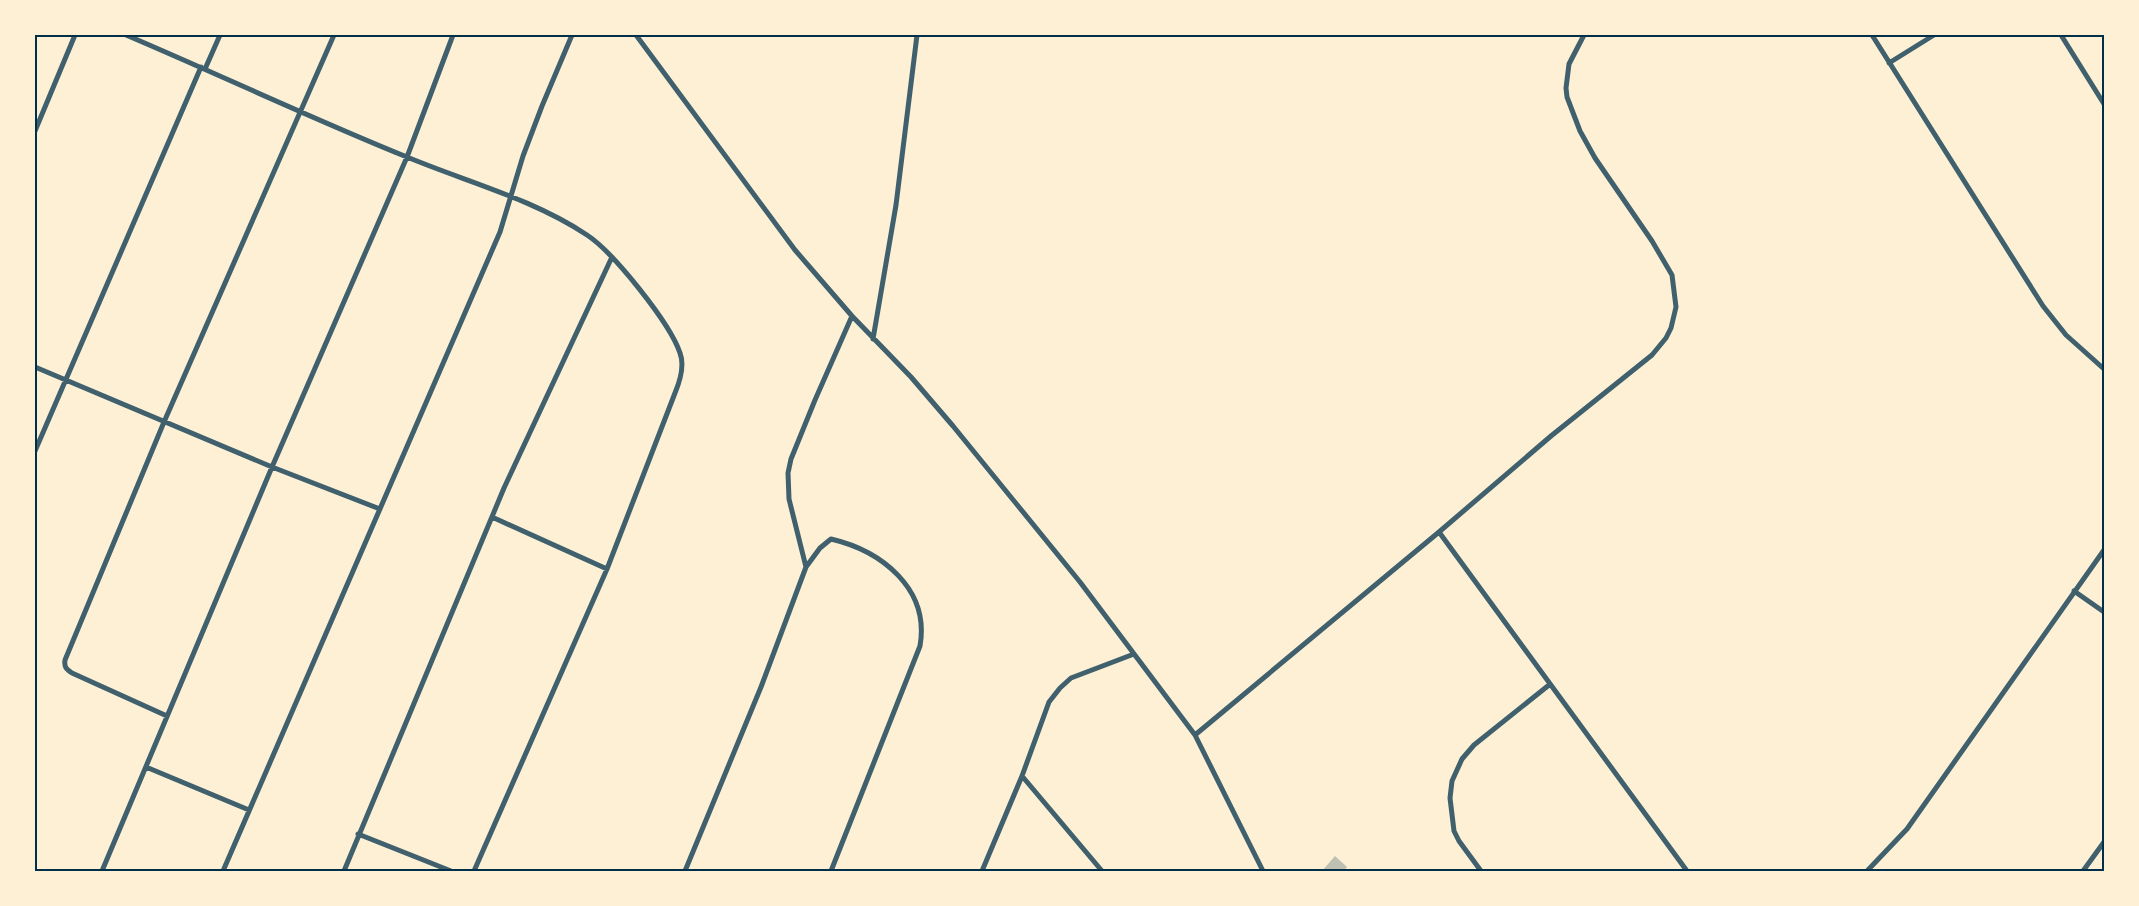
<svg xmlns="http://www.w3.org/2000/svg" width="2139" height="906" font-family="'Noto Serif',serif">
	<rect width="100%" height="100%" fill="#fdf0d5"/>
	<path fill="#bec0b2" d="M1335 856 1347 867 1344 871H1322Z"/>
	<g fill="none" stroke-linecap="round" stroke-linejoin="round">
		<path stroke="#3f606c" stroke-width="5" d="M126 35C220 75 313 119 407 157 467 182 533 199 587 235 613 252 670 323 680 353 685 366 680 381 675 393L607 569 474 871
			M636 35 795 250 852 316 911 377 953 426 1080 582 1195 735 1263 871
			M1872 35 2043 306 2066 335 2104 369
			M2061 35 2104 104
			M1889 63 1934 35
			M205 69 220 35
			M35 131 75 35
			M873 339 896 205 917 35
			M35 367 272 467 380 509
			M35 451 201 67
			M492 517 607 569
			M1439 532 1687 871
			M806 567 789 499 788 473 791 459 815 400 852 316
			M2074 591 2104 612
			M167 716 72 673C66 669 64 667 65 660L164 422 334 35
			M1195 735 1439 532 1551 436 1652 355 1666 338 1671 328 1676 307 1672 275 1652 241 1595 158 1580 131 1567 97 1566 88 1569 64 1584 35
			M146 767 249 810
			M1022 776 1102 871
			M358 834 451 871
			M102 871 272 467 407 157 453 35
			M223 871 500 232 523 156 542 106 572 35
			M344 871 504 488 612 257
			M685 871 761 687 806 567 820 548 831 539C882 551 930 589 920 646L831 871
			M982 871 1022 776 1049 702 1060 688 1071 678 1134 654
			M1481 871 1459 841 1454 831 1450 798 1452 781 1462 759 1474 745 1549 685
			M1867 871 1907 829 2104 550
			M2083 871 2104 842"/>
	</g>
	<rect width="2139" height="906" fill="none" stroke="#fdf0d5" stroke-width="72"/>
	<rect x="36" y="36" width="2067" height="834" fill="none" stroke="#003049" stroke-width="2"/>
</svg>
